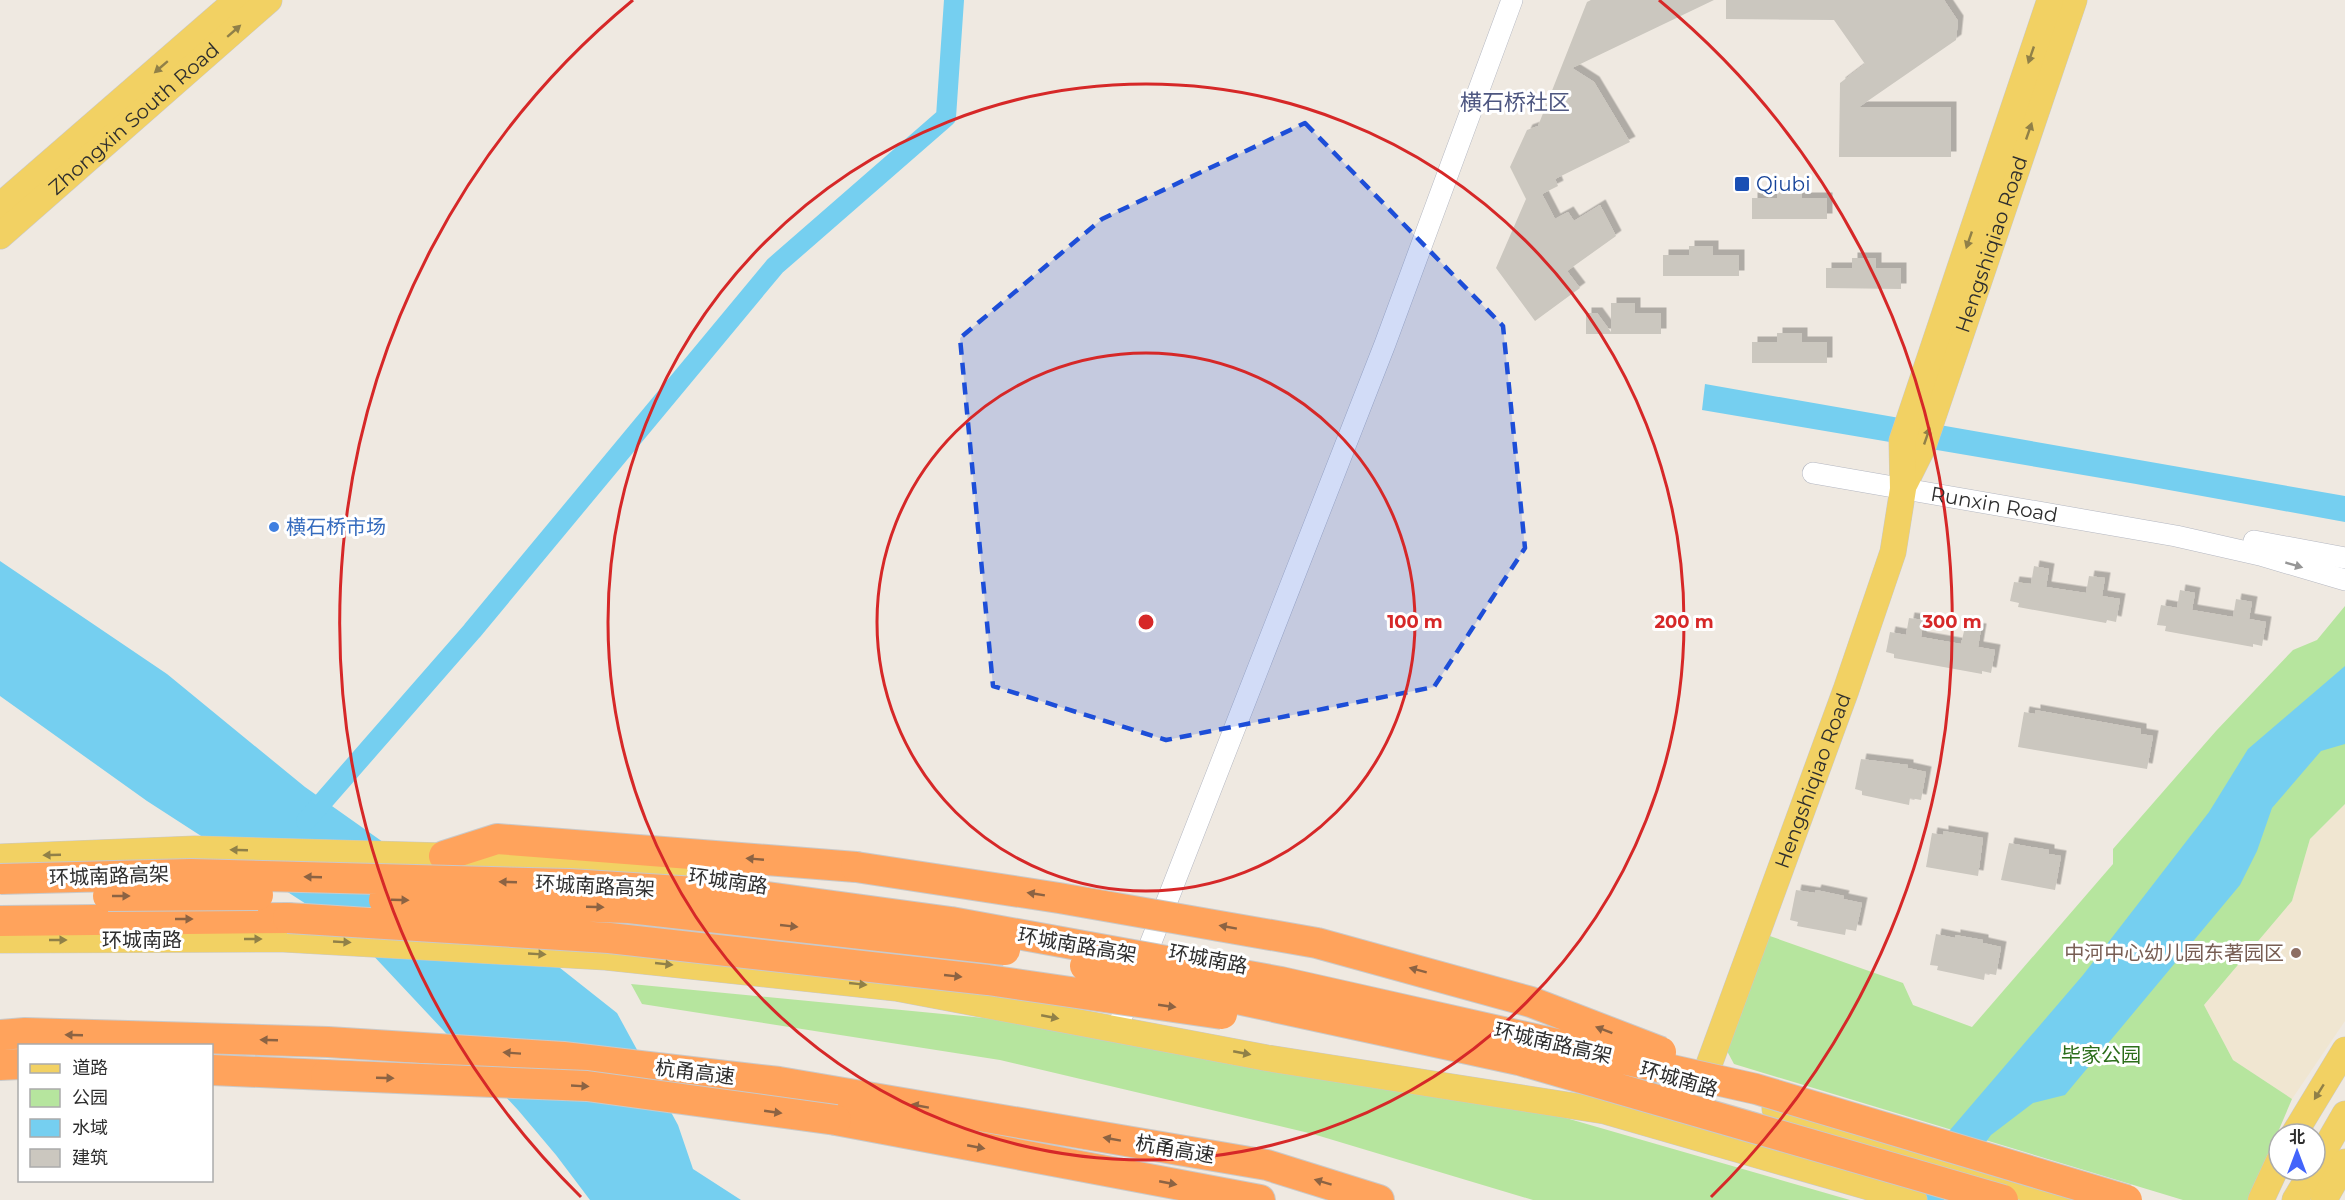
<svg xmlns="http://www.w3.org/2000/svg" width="2345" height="1200" font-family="Montserrat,'Noto Sans SC',sans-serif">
	<defs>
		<filter id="shadow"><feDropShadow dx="5.5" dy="-5.5" stdDeviation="0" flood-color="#0004"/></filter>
	</defs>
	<rect width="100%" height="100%" fill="#efe9e1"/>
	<path fill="#f0e6d1" d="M2345 804V1021L2292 1099 2233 1060 2204 1005 2292 901 2310 839Z"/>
	<path fill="#b6e59e" d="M2345 606V804L2310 839 2292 901 2204 1005 2233 1060 2292 1099 2249 1200H2183L1734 1064 1727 1051 1767 935 1903 983 1913 1005 1972 1027 2113 864V849L2216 731 2293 650 2317 640Z
		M631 984 1026 1022 1559 1116 1850 1200H1533L1313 1134 1000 1060 642 1004Z"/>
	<path fill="#75cff0" d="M1705 384 2345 496V522L2136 484 1702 410Z
		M0 561 167 674 305 787 550 960 617 1013 678 1125 693 1169 741 1200H590L556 1155 518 1110 354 935 147 801 0 696Z
		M2345 666V744L2321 751 2272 808 2257 851 2240 885 2065 1095 2033 1103 1991 1135 1944 1200H1890L2083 975 2209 812 2248 749Z"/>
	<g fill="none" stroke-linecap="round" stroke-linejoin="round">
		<path stroke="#75cff0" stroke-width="20" d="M306 821 472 631 775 266 946 117 954 0"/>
	</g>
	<path fill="#cbc7bf" filter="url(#shadow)" d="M1591 0H1714L1572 68 1594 82 1630 142 1555 179 1558 186 1542 194 1555 219 1568 212 1574 221 1600 205 1616 236 1567 271 1580 288 1535 321 1496 268 1526 199 1510 167 1527 130 1538 126 1587 2Z
		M1726 0H1944L1958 21 1956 40 1859 107H1951V157H1839L1840 83 1865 64 1834 20 1726 19Z
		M1778 188H1802V198H1827V219H1752V198H1777Z
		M1689 246H1713V255H1739V276H1663V255H1689Z
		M1852 258H1876V268H1901V289L1826 288V268H1852Z
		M1611 303H1635V313H1661V334H1586V313H1597L1611 332Z
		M1777 333H1802V342H1827V363H1752V342H1777Z
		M2034 566 2049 569 2046 587 2086 593 2089 576 2105 578 2102 596 2120 599 2116 622 2107 620 2106 623 2018 607 2019 603 2010 601 2014 582 2031 584Z
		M2180 590 2195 593 2192 610 2233 617 2236 599 2252 602 2249 619 2266 622 2262 646 2253 644V647L2165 631 2166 626 2157 625 2161 605 2177 608Z
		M1909 618 1924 620 1921 637 1961 644 1965 627 1981 629 1978 647 1995 650 1991 673 1982 671V674L1894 658V654L1886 652 1890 632 1906 635Z
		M2035 710 2141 729V734L2153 736 2147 769 2018 747 2024 712 2035 714Z
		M1861 759 1908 765V768L1926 772 1921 800 1910 798 1909 805 1862 795V791L1855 789Z
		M1943 831 1983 838 1978 876 1926 867 1932 833 1943 835Z
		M2009 843 2049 850V854L2061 856 2055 890 2001 880Z
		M1796 890 1815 893 1816 890 1844 896 1843 899 1862 903 1856 931 1846 929 1845 935 1797 926 1798 922 1790 920Z
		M1936 934 1955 938V935L1983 940V943L2001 947 1996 975 1985 973 1984 980 1937 970 1938 966 1930 965Z"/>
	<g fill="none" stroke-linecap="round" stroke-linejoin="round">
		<defs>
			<g id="minor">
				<path id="s1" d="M1813 473 2176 536 2260 555 2345 580"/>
				<path d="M2254 541 2345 558"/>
				<path d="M1117 1029 1385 344 1512 0"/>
			</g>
			<g id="major">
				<path d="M0 206 237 0"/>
				<path id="s2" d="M0 236 269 0"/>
				<path id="s3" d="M1905 483 1922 449 2074 0"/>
				<path d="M0 857 195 849 444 856 690 875 745 883"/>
				<path d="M0 940 284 939 606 957 896 988 1267 1058 1605 1111 1914 1200"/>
				<path id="s4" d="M1707 1070 1846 690 1893 552 1903 489 1902 441 2050 0"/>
				<path d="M1775 1109 1915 1157 2069 1200"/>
				<path d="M2294 1134 2345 1050"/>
				<path d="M2315 1166 2345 1114"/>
				<path d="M2261 1200 2279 1161"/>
				<path d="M2295 1200 2313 1170"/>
				<path d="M2324 1200 2345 1162"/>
			</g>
			<path id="highway" d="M444 856 497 839 856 867
				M0 921 288 918
				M0 1035 25 1033 328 1042 563 1057 779 1082 1267 1165 1379 1200
				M0 1065 20 1064
				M212 1070 326 1075
				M836 1120 1260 1200"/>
		</defs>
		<use href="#minor" stroke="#b4b7c1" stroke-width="22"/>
		<use href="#major" stroke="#c9c9c9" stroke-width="27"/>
		<use href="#highway" stroke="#c9c9c9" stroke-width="32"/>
		<use href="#minor" stroke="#fff" stroke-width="21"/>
		<use href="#major" stroke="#f2d163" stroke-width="26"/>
		<use href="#highway" stroke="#ffa35c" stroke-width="30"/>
		<defs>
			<path id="highway-bridge" d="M856 867 1059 898 1317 943 1531 1002 1661 1052
				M0 879 191 874 569 884 759 896 951 922 1281 982 1756 1089 2127 1200
				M108 896 258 895
				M384 900 629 908 1005 950
				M288 918 609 938 988 980 1222 1014
				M1085 966 1519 1060 2003 1200
				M326 1075 587 1086 836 1120"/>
		</defs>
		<use href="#highway-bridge" stroke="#c9c9c9" stroke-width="32" stroke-linecap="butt"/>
		<use href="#highway-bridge" stroke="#ffa35c" stroke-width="30"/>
	</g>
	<defs><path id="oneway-solid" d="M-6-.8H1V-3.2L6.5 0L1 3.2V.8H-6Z" transform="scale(1.5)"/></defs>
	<g fill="#908048">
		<use href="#oneway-solid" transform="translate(234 31) rotate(-41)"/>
		<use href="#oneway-solid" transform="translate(2031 55) rotate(109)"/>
		<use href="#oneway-solid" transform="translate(161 67) rotate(139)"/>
		<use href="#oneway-solid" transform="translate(2029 131) rotate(-71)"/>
		<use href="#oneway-solid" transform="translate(1969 240) rotate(109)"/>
		<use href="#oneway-solid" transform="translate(1927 436) rotate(-71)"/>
		<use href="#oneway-solid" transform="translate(239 850) rotate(-178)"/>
		<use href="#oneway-solid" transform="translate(52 855) rotate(178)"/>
		<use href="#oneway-solid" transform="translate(253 939)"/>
		<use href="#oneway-solid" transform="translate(58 940)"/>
		<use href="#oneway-solid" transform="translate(342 942) rotate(3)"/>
		<use href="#oneway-solid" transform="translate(537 954) rotate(3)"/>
		<use href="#oneway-solid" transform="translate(664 964) rotate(6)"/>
		<use href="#oneway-solid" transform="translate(858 984) rotate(6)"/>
		<use href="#oneway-solid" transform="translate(1050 1017) rotate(11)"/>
		<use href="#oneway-solid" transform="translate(1242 1053) rotate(11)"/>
		<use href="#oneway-solid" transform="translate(2319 1092) rotate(122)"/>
	</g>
	<use fill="#969696" href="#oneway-solid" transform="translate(2294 565) rotate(16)"/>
	<g fill="#8c6343">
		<use href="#oneway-solid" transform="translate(755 859) rotate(-175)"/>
		<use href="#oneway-solid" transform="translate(313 877) rotate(-178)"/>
		<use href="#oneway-solid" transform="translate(508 882) rotate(-178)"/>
		<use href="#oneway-solid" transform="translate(1036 894) rotate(-171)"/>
		<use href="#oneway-solid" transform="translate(121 896)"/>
		<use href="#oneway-solid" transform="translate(400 900) rotate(2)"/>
		<use href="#oneway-solid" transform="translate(595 907) rotate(2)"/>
		<use href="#oneway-solid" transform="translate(184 919)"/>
		<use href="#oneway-solid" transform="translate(789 926) rotate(6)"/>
		<use href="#oneway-solid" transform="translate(1228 927) rotate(-170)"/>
		<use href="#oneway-solid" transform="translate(1418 970) rotate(-165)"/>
		<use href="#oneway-solid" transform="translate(953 976) rotate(6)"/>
		<use href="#oneway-solid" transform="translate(1167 1006) rotate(8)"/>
		<use href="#oneway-solid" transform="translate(1604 1030) rotate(-159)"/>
		<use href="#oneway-solid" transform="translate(74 1035) rotate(-178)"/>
		<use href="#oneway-solid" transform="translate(269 1040) rotate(-178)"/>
		<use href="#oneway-solid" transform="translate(512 1053) rotate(-176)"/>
		<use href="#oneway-solid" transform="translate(385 1078) rotate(2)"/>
		<use href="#oneway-solid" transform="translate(580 1086) rotate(3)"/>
		<use href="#oneway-solid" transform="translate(920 1106) rotate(-170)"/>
		<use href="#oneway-solid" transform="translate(773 1112) rotate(8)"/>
		<use href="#oneway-solid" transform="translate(1112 1139) rotate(-170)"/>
		<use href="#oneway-solid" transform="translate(976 1147) rotate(11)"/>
		<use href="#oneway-solid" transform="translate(1323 1182) rotate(-163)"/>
		<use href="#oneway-solid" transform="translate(1168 1183) rotate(11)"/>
	</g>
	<path fill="#1d4ed8" fill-opacity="0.2" stroke="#1d4ed8" stroke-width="4.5" stroke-dasharray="12 8" stroke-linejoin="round" d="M1305 123 1503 326 1525 548 1434 687 1166 740 993 686 960 338 1102 219Z"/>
	<g fill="none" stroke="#d62828" stroke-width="3">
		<circle cx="1146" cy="622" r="269"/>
		<circle cx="1146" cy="622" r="538"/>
		<path d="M581 1197A806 806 0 0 1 633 0M1659 0A806 806 0 0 1 1711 1197"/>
	</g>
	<rect fill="#1a4fb4" stroke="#fff" stroke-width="2" x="1734" y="176" width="16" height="16" rx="3"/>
	<circle fill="#3f7fe0" stroke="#fff" stroke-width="2" cx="274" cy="527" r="6"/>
	<circle fill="#8d6e63" stroke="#fff" stroke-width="2" cx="2296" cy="953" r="6"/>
	<g text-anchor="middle" stroke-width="6" stroke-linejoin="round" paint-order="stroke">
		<g font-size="20" fill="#2e2e2e" stroke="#fff">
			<text dy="7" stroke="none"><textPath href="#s2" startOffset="178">Zhongxin South Road</textPath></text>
			<text dy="7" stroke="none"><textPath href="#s3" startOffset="254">Hengshiqiao Road</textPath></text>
			<text dy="7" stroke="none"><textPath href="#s1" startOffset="184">Runxin Road</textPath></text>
			<text dy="7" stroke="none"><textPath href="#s4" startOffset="308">Hengshiqiao Road</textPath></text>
			<text transform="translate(109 876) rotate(-2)" y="7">环城南路高架</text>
			<text transform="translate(728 881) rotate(8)" y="7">环城南路</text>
			<text transform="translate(595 886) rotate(3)" y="7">环城南路高架</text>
			<text x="142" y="947">环城南路</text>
			<text transform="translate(1077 945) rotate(10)" y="7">环城南路高架</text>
			<text transform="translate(1208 959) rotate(11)" y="7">环城南路</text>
			<text transform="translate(1553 1043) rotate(13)" y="7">环城南路高架</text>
			<text transform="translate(695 1072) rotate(7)" y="7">杭甬高速</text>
			<text transform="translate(1679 1079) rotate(16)" y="7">环城南路</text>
			<text transform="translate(1175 1149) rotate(10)" y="7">杭甬高速</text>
		</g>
		<g font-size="20" fill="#164399" stroke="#fff" text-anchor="start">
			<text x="1756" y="191">Qiubi</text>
		</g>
		<g font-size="20" fill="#366cbe" stroke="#fff" text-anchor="start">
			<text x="286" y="534">横石桥市场</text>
		</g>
		<g font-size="20" fill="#785e54" stroke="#fff" text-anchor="end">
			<text x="2284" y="960">中河中心幼儿园东著园区</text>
		</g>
		<g font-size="20" fill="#2c6e1b" stroke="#fff">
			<text x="2101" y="1062">毕家公园</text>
		</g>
		<g font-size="22" fill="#4d5680" stroke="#fff">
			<text x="1515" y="110">横石桥社区</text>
		</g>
	</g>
	<circle cx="1146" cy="622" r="9" fill="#d62828" stroke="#fff" stroke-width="3"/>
	<g font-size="18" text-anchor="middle" font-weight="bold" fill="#d62828" stroke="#fff" stroke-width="6" stroke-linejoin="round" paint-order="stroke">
		<text x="1415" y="628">100 m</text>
		<text x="1684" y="628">200 m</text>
		<text x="1952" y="628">300 m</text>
	</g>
	<rect x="18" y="1044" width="195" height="138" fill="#ffffff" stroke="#ababab" stroke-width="1.5"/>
	<rect x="30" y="1064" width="30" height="9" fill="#f2d163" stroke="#ababab" stroke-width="1.5"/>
	<text x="72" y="1074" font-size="18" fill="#2e2e2e">道路</text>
	<rect x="30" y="1089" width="30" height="18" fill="#b6e59e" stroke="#ababab" stroke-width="1.5"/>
	<text x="72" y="1104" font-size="18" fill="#2e2e2e">公园</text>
	<rect x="30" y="1119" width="30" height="18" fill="#75cff0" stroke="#ababab" stroke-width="1.5"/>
	<text x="72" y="1134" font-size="18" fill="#2e2e2e">水域</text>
	<rect x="30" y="1149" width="30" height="18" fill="#cbc7bf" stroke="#ababab" stroke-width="1.5"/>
	<text x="72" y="1164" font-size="18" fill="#2e2e2e">建筑</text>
	<g transform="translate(2297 1152)"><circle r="28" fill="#ffffff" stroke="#ababab" stroke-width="1.5"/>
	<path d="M0-4.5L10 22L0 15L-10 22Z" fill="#4264fb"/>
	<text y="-9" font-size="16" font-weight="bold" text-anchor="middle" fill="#2e2e2e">北</text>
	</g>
</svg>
